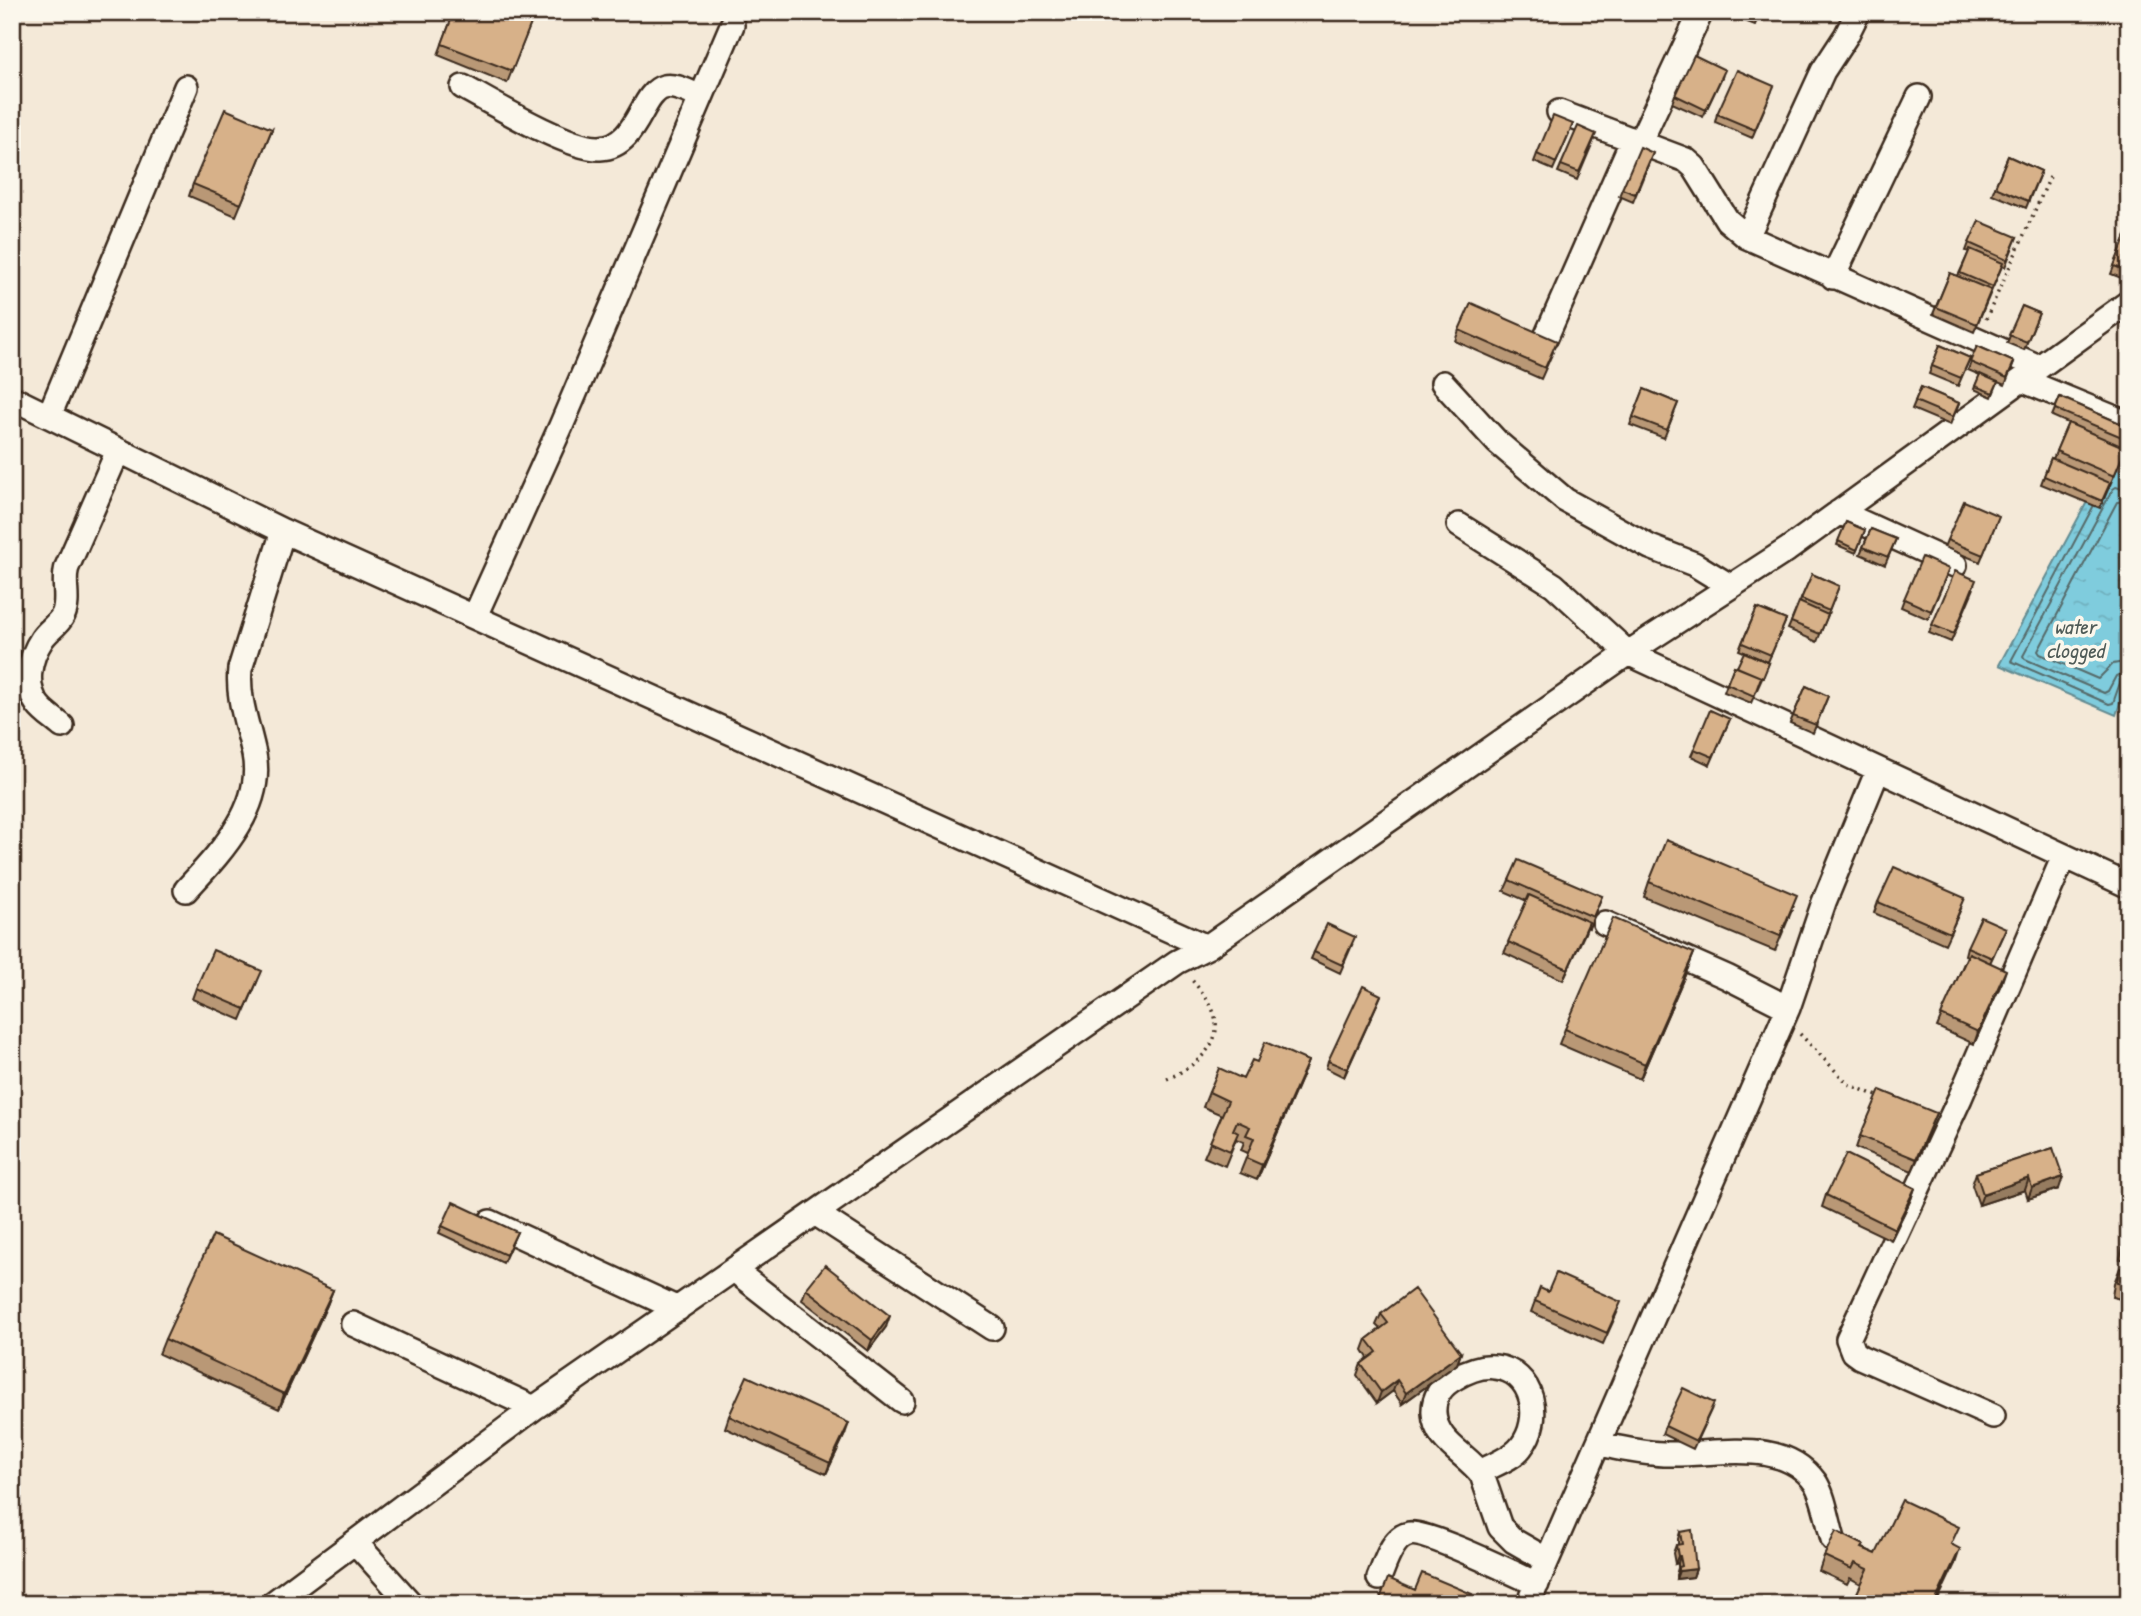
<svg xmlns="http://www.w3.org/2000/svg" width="2141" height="1616" font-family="'Patrick Hand',sans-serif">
	<defs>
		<pattern id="water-ripples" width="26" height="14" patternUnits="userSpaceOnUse" patternTransform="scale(1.75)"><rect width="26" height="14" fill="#7fccdd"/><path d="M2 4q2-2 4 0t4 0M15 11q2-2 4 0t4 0" fill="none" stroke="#6fafbd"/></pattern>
	</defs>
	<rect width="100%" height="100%" fill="#f4e9d8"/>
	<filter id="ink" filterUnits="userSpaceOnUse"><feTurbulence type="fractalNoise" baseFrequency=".0143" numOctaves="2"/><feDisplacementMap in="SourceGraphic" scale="14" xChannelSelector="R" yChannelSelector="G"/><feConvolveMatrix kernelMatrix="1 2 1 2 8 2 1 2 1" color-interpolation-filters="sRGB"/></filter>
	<g filter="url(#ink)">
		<path fill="url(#water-ripples)" stroke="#648b91" stroke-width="2" d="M2108 463 2129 476V678L2116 715 1999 665Z"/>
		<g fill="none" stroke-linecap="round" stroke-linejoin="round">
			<path stroke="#566b6a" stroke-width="2" d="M2129 491 2116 487 2113 489 2023 656 2025 659 2104 693 2108 691 2116 676 2129 671
				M2129 501 2117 502 2038 651 2040 654 2098 679 2113 664 2129 661
				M2093 507 2011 661 2109 704 2113 703 2120 683 2129 680"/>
			<defs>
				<path id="minor" d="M463 87C492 103 570 150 600 148 639 146 640 93 664 87 675 84 690 93 700 96
					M1559 112 1686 160 1694 167 1727 220 1747 237 2039 367
					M1640 142 1701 12
					M1747 237 1823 71 1846 36 1858 12
					M1833 277 1919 97
					M1546 337 1633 139
					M2022 380 2129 424
					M1443 383 1497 442 1565 500 1650 547 1694 564 1730 586
					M12 398 283 531 1207 947
					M49 416 186 87
					M1839 512 1955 565
					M1459 525 1554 585 1628 653 2129 886
					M475 616 561 426 732 25
					M62 726C54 719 44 713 38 705 23 685 30 657 42 639 48 630 58 625 63 615 70 600 62 582 67 567L118 451
					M186 890C218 855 265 808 254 754 248 725 237 699 240 669L283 531
					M1605 923 1727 977 1788 1008
					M815 1213 992 1328
					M490 1222 678 1309
					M734 1270 902 1401
					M353 1324 534 1408
					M1993 1416 1860 1357 1853 1352 1848 1339 1960 1098 2064 856
					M1598 1444C1621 1448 1644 1454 1668 1454 1714 1456 1782 1436 1815 1482 1824 1495 1828 1523 1833 1539
					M1480 1472C1492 1465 1512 1459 1521 1447 1543 1420 1534 1371 1495 1367 1481 1365 1467 1371 1455 1378 1442 1385 1433 1397 1434 1413 1435 1442 1467 1454 1482 1475L1500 1527 1514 1541 1547 1560
					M355 1542 411 1604
					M1379 1578C1385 1564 1392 1537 1409 1534 1425 1530 1517 1575 1537 1584
					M272 1604 534 1408 1177 962 1207 947 1628 653 1787 550 2129 302
					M1528 1604 1788 1008 1824 902 1878 770"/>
			</defs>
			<use href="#minor" stroke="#3b2a1e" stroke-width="28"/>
			<path stroke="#3b2a1e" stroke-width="3.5" stroke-dasharray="2 5" stroke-linecap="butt" d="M1986 319 2050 177
				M1800 1034 1848 1084 1877 1096
				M1167 1079C1190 1069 1223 1047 1215 1017 1212 1003 1200 990 1191 979"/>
			<use href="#minor" stroke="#fbf7ec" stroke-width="23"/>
		</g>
		<path fill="#b99876" stroke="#3b2a1e" stroke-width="2" d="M454 12 535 13 507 83 438 55Z
			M1732 12H1760L1755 25 1731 16Z
			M1722 77 1703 117 1672 103 1675 95Z
			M1771 93 1752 138 1715 122 1717 114Z
			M1573 124 1553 170 1534 162 1537 154Z
			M272 129 236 216 189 196 193 184Z
			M1593 142 1577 180 1558 172 1561 165Z
			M1653 153 1633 202 1619 196 1622 189Z
			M2008 156 2041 171 2026 208 1992 194Z
			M2126 236 2129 237V281L2111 274Z
			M2017 237 2005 267 2002 266 1974 332 1933 314 1950 273 1958 276 1969 252 1966 251 1969 243Z
			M2022 306 2039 313 2024 350 2007 343Z
			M1459 330 1553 352 1541 379 1455 341Z
			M1940 345 1970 358 1958 386 1929 374Z
			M1977 346 2014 362 2005 385 1998 382 1992 397 1974 389 1980 375 1968 370Z
			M1921 387 1959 403 1950 425 1912 409Z
			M1644 389 1678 403 1664 438 1630 425Z
			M2060 397 2129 427V449L2126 448 2100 508 2041 484 2051 458 2053 459 2068 423 2052 416Z
			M1846 522 1865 530 1856 553 1837 545Z
			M1996 523 1980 562 1944 547 1947 540Z
			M1871 529 1896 539 1885 565 1860 554Z
			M1812 574 1839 586 1817 642 1788 629Z
			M1946 577 1928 619 1901 607 1904 599Z
			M1974 588 1951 642 1929 633 1932 625Z
			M1757 608 1786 620 1768 662 1739 650Z
			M1769 663 1751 703 1724 692 1734 666 1737 667Z
			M1806 686 1828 696 1813 733 1790 723Z
			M1730 719 1710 765 1691 756 1694 749Z
			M1509 880 1602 896 1589 928 1587 927 1563 980 1504 953 1527 901 1504 891Z
			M1649 882 1792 910 1775 951 1644 897Z
			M1878 902 1961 909 1945 944 1874 913Z
			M2006 928 1990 963 2002 982 1974 1044 1937 1027 1967 956 1965 955 1967 947Z
			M1352 945 1340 973 1311 959 1314 952Z
			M1694 953 1688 968 1640 1079 1559 1044 1565 1029Z
			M257 982 241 1020 192 999 196 988Z
			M1381 995 1344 1077 1326 1068 1328 1061Z
			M1308 1061 1302 1076 1257 1180 1240 1173 1248 1153 1241 1150 1244 1142 1236 1139 1225 1166 1204 1157 1222 1115 1203 1107 1209 1092 1243 1079 1257 1062Z
			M1936 1113 1912 1171 1856 1148 1860 1136Z
			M2053 1148 2059 1189 2028 1199 2025 1190 1979 1205 1972 1185 1976 1173Z
			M1915 1188 1911 1199 1891 1240 1822 1207 1826 1195Z
			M442 1226 517 1232 503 1263 439 1233Z
			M2129 1229V1260L2120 1259 2123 1244Z
			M2120 1268 2129 1270V1301L2112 1297 2114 1283Z
			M806 1289 886 1327 868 1351 802 1300Z
			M333 1290 327 1305 279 1409 159 1354 165 1339Z
			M1535 1301 1617 1313 1603 1344 1531 1312Z
			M2129 1302V1315L2126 1312Z
			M1381 1314 1461 1353 1457 1364 1402 1404 1393 1391 1377 1403 1357 1375 1361 1364 1368 1358 1363 1350 1367 1339 1380 1329 1376 1325Z
			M1711 1410 1693 1449 1662 1434 1665 1426Z
			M729 1416 845 1434 826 1474 725 1428Z
			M1680 1532 1696 1569 1693 1577 1676 1579V1575L1678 1568V1563L1675 1564 1673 1553 1676 1545H1678V1539Z
			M1953 1545 1955 1564 1861 1584 1850 1578 1847 1584 1819 1571 1824 1556 1863 1548 1876 1554Z"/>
		<path fill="#967c60" stroke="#3b2a1e" stroke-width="2" d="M1589 922 1585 933 1563 980 1568 969Z
			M1694 953 1688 968 1640 1079 1645 1064Z
			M2006 970 2002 982 1974 1044 1978 1032Z
			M1381 995 1378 1002 1344 1077 1347 1069Z
			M1308 1061 1302 1076 1257 1180 1262 1165Z
			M2063 1177 2059 1189 2028 1199 2032 1188Z
			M2029 1178 2025 1190 1979 1205 1983 1194Z
			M1915 1188 1911 1199 1891 1240 1895 1229Z
			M333 1290 327 1305 279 1409 284 1394Z
			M890 1316 886 1327 868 1351 872 1340Z
			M1461 1353 1457 1364 1402 1404 1406 1393Z
			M1397 1380 1393 1391 1377 1403 1381 1392Z
			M849 1423 845 1434 826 1474 830 1463Z
			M1960 1549 1955 1564 1936 1604H1934Z
			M1678 1556H1680L1678 1563 1675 1564Z
			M1696 1569 1693 1577 1676 1579 1679 1571Z"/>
		<path fill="#d7b189" stroke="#3b2a1e" stroke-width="2" d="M454 12H532L535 13 512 71 442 44Z
			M1744 12H1760L1758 18Z
			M1694 55 1725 70 1706 110 1675 95Z
			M1737 70 1774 86 1755 130 1717 114Z
			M225 109 272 129 241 204 193 184Z
			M1553 116 1573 124 1556 163 1537 154Z
			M1578 126 1596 134 1579 172 1561 165Z
			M1640 147 1653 153 1635 194 1622 189Z
			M2008 156 2041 171 2028 201 1995 187Z
			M1979 221 2017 237 2007 260 1969 243Z
			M2126 236 2129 237V272L2114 266Z
			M1970 249 2003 263 1993 287 1960 273Z
			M1950 273 1991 290 1977 324 1936 307Z
			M1471 303 1557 341 1545 368 1459 330Z
			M2022 306 2039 313 2027 342 2009 335Z
			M1940 345 1970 358 1961 378 1932 366Z
			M1977 346 2014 362 2007 378 1970 362Z
			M1980 374 1998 382 1993 393 1975 386Z
			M1921 387 1959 403 1953 417 1915 401Z
			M1644 389 1678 403 1667 430 1633 417Z
			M2060 397 2129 427V440L2055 409Z
			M2068 423 2126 448 2114 476 2056 451Z
			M2051 458 2110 483 2102 501 2044 476Z
			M1964 501 1999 516 1983 555 1947 540Z
			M1846 522 1865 530 1857 550 1838 541Z
			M1871 529 1896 539 1888 557 1863 547Z
			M1922 557 1949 569 1931 611 1904 599Z
			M1955 571 1976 580 1954 634 1932 625Z
			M1812 574 1839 586 1829 611 1801 599Z
			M1799 602 1828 615 1820 634 1791 622Z
			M1757 608 1786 620 1771 655 1742 643Z
			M1744 652 1769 663 1763 678 1737 667Z
			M1734 666 1761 677 1754 696 1727 684Z
			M1806 686 1828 696 1816 725 1793 716Z
			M1710 710 1730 719 1713 757 1694 749Z
			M1666 840 1797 895 1780 936 1649 882Z
			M1518 860 1602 896 1593 917 1509 880Z
			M1894 867 1965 898 1950 933 1878 902Z
			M1529 895 1589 922 1568 969 1508 942Z
			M1981 917 2006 928 1992 958 1967 947Z
			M1613 918 1694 953 1645 1064 1565 1029Z
			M1327 924 1355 937 1342 965 1314 952Z
			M213 950 262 971 245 1009 196 988Z
			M1969 953 2006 970 1978 1032 1941 1015Z
			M1363 986 1381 995 1347 1069 1328 1061Z
			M1265 1042 1308 1061 1262 1165 1246 1158 1254 1138 1246 1135 1250 1127 1237 1121 1233 1130 1238 1133 1230 1151 1210 1142 1228 1101 1209 1092 1219 1068 1243 1079 1252 1060 1257 1062Z
			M1880 1090 1936 1113 1916 1159 1860 1136Z
			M2053 1148 2063 1177 2032 1188 2029 1178 1983 1194 1976 1173Z
			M1846 1154 1915 1188 1895 1229 1826 1195Z
			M453 1202 517 1232 506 1255 442 1226Z
			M2129 1229V1244H2126Z
			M213 1235 333 1290 284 1394 165 1339Z
			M825 1265 890 1316 872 1340 806 1289Z
			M2120 1268 2129 1270V1284L2117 1282Z
			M1556 1273 1621 1302 1607 1333 1535 1301 1540 1288 1548 1292Z
			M1414 1289 1461 1353 1406 1393 1397 1380 1381 1392 1361 1364 1377 1352 1367 1339 1388 1323 1381 1314Z
			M747 1376 849 1423 830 1463 729 1416Z
			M1683 1388 1714 1403 1696 1441 1665 1426Z
			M1902 1500 1959 1527 1951 1544 1960 1549 1934 1604H1852L1868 1569 1855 1563 1852 1569 1824 1556 1836 1531 1864 1545 1862 1548 1876 1554Z
			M1692 1530 1696 1569 1679 1571V1567L1682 1566 1680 1556H1678L1676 1545 1682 1544 1680 1532Z
			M1422 1573 1472 1594 1468 1603 1469 1604H1378L1388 1578 1415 1590Z"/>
	</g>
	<g text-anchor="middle" stroke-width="7" stroke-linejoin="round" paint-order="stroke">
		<g font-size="21" font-style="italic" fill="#4f5b57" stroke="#fbf7ec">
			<text x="2075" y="634">water<tspan x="2075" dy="24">clogged</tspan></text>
		</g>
	</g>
	<rect width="2141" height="1616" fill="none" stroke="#fbf7ec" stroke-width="42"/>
	<rect x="21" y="21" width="2099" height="1574" fill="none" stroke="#3b2a1e" stroke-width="2.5" filter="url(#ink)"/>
</svg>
